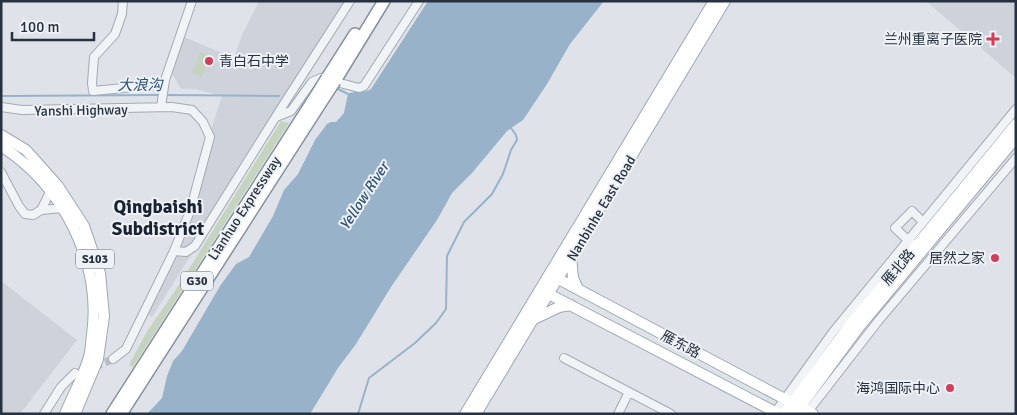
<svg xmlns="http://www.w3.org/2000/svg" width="1017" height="415" font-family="Signika,'Noto Sans SC',sans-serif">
	<rect width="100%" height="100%" fill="#dfe3e9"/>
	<path fill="#cdd2db" d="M259 1H351L152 317 142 311 180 238 204 168 212 127 222 96 195 89H182L179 86 171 71 184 37 234 58 242 35Z
		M926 1H1016V78Z
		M1 281 77 340 20 414H1Z"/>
	<path fill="#c5d3bf" d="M200 52 211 56 202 77 192 73Z
		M281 121 289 123 133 367 129 365 146 333 179 285Z"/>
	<path fill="#98b2ca" d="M428 1H604L570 44 547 84 523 120 507 131 472 173 452 193 437 220 391 287 356 344 338 368 310 414H147L162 398 167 376 173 361 182 351 220 286 236 264 249 257 273 216 284 190 298 174 315 140 327 124 331 122H336L344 113 348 94C355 90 364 94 371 89Z"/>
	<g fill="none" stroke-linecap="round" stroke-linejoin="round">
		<path stroke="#98b2ca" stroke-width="2" d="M336 88 350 95
			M166 95 279 96
			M1 96 161 95
			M358 414 369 378 415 343 436 323 446 309 447 256 464 222 492 194 503 174 511 150 517 140 516 135 511 128"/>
		<path stroke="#babfc7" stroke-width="8" stroke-dasharray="8 4" stroke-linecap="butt" d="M94 367 113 359"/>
		<defs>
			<path id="minor" d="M123 1 122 14 115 34 94 57 92 83 93 91 164 84
				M1 107 22 110 172 107 192 110 203 122 210 137 190 211 174 251 126 349 113 359
				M161 107 165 80 192 1
				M276 117 291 111 312 82 321 78 359 88 364 86 419 1
				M1 172 19 206 25 214 33 215 41 210
				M50 192 41 210 64 208
				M912 244 895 228 912 211 923 222
				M174 251 186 252 195 246 280 110 350 1
				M564 358 671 414
				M44 414 61 387 75 373
				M618 414 629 392
				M774 414 833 332 1016 109
				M806 414 879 320 1016 158"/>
			<path id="major" d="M1 135 26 150 58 186 84 226 100 273 104 316 98 359 75 414
				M1 146C63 186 102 261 92 335 91 342 91 350 89 357 83 377 73 395 65 414
				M571 257 573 278 578 289
				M553 276 813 414
				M543 291 779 414
				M534 319 559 307 571 305
				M465 414 714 1
				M476 414 725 1
				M784 414 852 322 930 229 1016 124
				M795 414 859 327 1016 138"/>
			<path id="highway" d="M327 78 355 34
				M335 81 384 1
				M112 414 312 102
				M121 414 320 104"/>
		</defs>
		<use href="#minor" stroke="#a4aab3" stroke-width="10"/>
		<use href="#major" stroke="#9da8b5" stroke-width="12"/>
		<use href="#highway" stroke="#8591a0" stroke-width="14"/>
		<use href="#minor" stroke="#f1f4f7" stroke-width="8"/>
		<use href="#major" stroke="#fff" stroke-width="10"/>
		<use href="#highway" stroke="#fff" stroke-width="11"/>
		<defs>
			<path id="highway-bridge" d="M312 102 327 78
				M320 104 335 81"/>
		</defs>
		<use href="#highway-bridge" stroke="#8591a0" stroke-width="14" stroke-linecap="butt"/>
		<use href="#highway-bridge" stroke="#fff" stroke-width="11"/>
	</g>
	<g fill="#d33e5a" stroke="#eef2f6" stroke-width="2">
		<path d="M990.5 31.5h5v5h5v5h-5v5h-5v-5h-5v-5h5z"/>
		<circle cx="209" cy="61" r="5"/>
		<circle cx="995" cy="258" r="5"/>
		<circle cx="950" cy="388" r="5"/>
	</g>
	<g text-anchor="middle" stroke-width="4" stroke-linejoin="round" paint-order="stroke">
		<g fill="#eef2f6" stroke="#636b77" stroke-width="1">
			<rect x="76" y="249.5" width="38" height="19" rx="4"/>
			<rect x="181" y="271.5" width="32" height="19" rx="4"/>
		</g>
		<g font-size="12" font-weight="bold" fill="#273140">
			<text x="95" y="263">S103</text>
			<text x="197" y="285">G30</text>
		</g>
		<g font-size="14" fill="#273140" stroke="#eef2f6" text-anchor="end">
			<text x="982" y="44">兰州重离子医院</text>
			<text x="219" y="66" text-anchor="start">青白石中学</text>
			<text x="985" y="263">居然之家</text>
			<text x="940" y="393">海鸿国际中心</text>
		</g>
		<g font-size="14" fill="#273140" stroke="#eef2f6">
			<text transform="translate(81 110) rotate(-1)" y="5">Yanshi Highway</text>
			<text transform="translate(244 208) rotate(-57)" y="5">Lianhuo Expressway</text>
			<text transform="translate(601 208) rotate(-59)" y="5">Nanbinhe East Road</text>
			<text transform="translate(898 267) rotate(-50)" y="5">雁北路</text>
			<text transform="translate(681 344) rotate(28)" y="5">雁东路</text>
		</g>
		<g font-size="15" font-style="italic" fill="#2f5176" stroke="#eef2f6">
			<text x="140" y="90">大浪沟</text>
			<text transform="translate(364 196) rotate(-57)" y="5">Yellow River</text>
		</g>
		<g font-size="19" font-weight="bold" fill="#192231" stroke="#eef2f6">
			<text x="158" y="213">Qingbaishi<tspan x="158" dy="22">Subdistrict</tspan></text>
		</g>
	</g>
	<rect width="1017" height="415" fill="none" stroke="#273140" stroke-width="5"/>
	<path d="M12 32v8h82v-8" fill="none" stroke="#273140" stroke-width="2.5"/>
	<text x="20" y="32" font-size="15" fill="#273140" stroke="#eef2f6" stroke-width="4" paint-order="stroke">100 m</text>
</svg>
